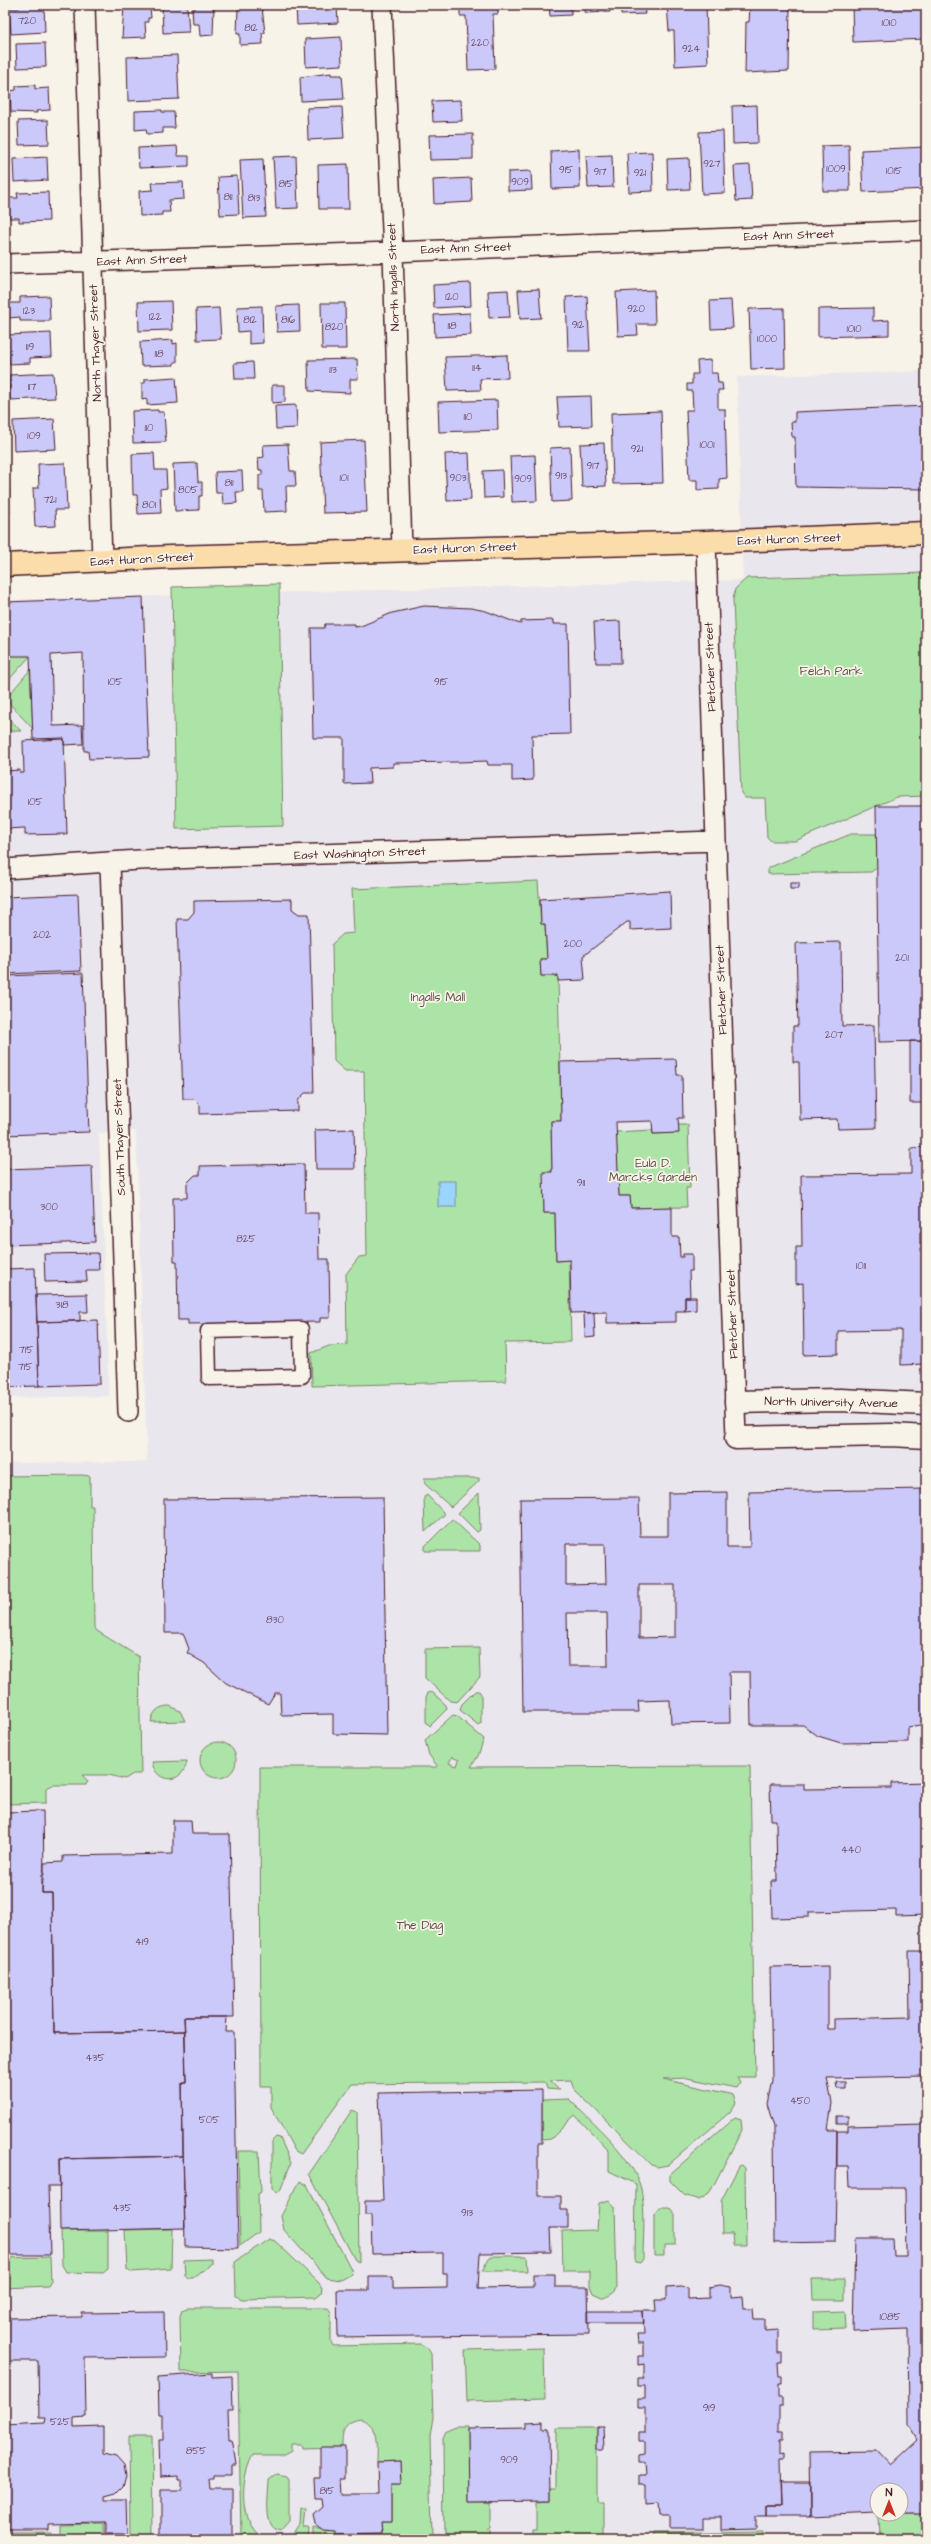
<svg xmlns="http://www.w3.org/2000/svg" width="931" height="2544" font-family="'Architects Daughter',sans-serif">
	<rect width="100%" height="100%" fill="#f7f3e8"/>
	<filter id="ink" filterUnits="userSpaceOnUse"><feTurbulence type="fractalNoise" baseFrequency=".025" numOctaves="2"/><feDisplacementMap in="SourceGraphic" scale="8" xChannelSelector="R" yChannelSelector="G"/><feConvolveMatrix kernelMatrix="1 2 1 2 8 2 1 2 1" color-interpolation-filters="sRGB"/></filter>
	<g filter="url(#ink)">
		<path fill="#eae6ed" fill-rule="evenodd" d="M926 371V2539H5V1463L147 1462 136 1131 99 1133 109 1396 5 1398V600L743 580 737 377ZM877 2490H901V2514H877Z"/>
		<path fill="#ace4a7" stroke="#7b8269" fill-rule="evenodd" d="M926 573V796L897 797 795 841H771L767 837 765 798H745L741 793 733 600 735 589 747 578Z
			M279 584 283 826 176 829 172 587Z
			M32 654 5 684V655Z
			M30 670 33 729 8 702V696Z
			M5 714 21 731H5Z
			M851 834H912V842L871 872 768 874V868Z
			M538 881 541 924H545L547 959H540L541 976H558L561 1121H551L552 1172H544V1213H555L556 1261 569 1260 571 1342 505 1343 506 1381 312 1386 311 1353 329 1346 347 1345 346 1274 359 1257 367 1256 364 1071H345L334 1061 332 944 343 934 354 933 352 889Z
			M678 1125H688L690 1188H686L687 1207 631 1208 630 1196H619L616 1132 652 1130 653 1134 678 1133Z
			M81 1475 90 1476V1506H93L94 1627 97 1631 139 1657 141 1774H133L125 1779 109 1775H82L88 1781 86 1785H53L46 1788V1803L5 1804V1476Z
			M424 1478H479V1481L451 1507 425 1484Z
			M479 1493 480 1530 477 1532 458 1513Z
			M427 1495 445 1514 425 1532 424 1497Z
			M452 1519 480 1545V1551H425V1546Z
			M479 1648 480 1677 457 1702 450 1701 425 1678V1649Z
			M475 1691H479L481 1694V1723L478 1725 460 1710 462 1704Z
			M432 1692 446 1705 447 1709 430 1726 426 1722V1697L428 1693Z
			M170 1706 180 1711 185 1721 151 1722C153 1711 159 1706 170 1706Z
			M453 1715 457 1716 484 1739 478 1756 471 1767 750 1766 755 2077H737L740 2082 736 2088 687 2078 663 2079 729 2094 733 2095 736 2103 730 2112 668 2165 657 2167 652 2165 574 2089 571 2080 550 2081 559 2090 547 2089 545 2082 352 2084 301 2154 295 2151 271 2107V2086H261L260 1767H438L429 1755 425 1740ZM452 1757 459 1760 457 1766 449 1763Z
			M200 1760a18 18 0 1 1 36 0a18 18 0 1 1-36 0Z
			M187 1761C184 1784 156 1785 152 1762Z
			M569 2099C592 2123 633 2156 641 2189 646 2212 643 2237 643 2259L640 2263 636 2262 635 2259 636 2184 609 2171V2151L575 2115 551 2139 542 2140V2100Z
			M352 2110 357 2112 359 2262 355 2260 309 2174Z
			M735 2117 741 2119 742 2130 709 2194 699 2200 684 2195 670 2181V2174Z
			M276 2137 280 2138 291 2163 280 2191 276 2193 272 2188V2141Z
			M238 2151H259L261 2192 258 2193 259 2232 240 2246Z
			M739 2166 742 2165 745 2168 746 2245H734L733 2234H722L721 2201Z
			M300 2181 307 2185 351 2269 352 2274 341 2280 327 2278 284 2230 281 2216Z
			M609 2200 615 2207 617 2287 612 2294 604 2298 593 2293 590 2286V2271H563L562 2231 597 2230 599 2203Z
			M660 2207H669L675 2214V2245H664V2256H654V2214Z
			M172 2229 171 2269 132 2272 127 2269 125 2230Z
			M61 2231H108V2269L103 2273 66 2272 62 2265Z
			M269 2239 275 2241 319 2283 322 2288 321 2293 316 2297 242 2299 236 2296 235 2262Z
			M490 2256H527L528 2271H482Z
			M50 2257 51 2281 48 2286 5 2288V2258Z
			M212 2259V2264L193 2278H188L185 2275 184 2260Z
			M812 2279H845V2300H813Z
			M187 2308H328L331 2312V2342L333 2346 420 2344 428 2348 431 2354 433 2417 430 2436 432 2539H364V2533H382L381 2522H391V2485H401L400 2461 377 2462C377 2444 381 2427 361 2419 344 2421 342 2431 342 2447L302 2448 301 2444H291V2451L284 2455H253C243 2473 241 2499 247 2519 249 2526 256 2533 261 2539H241L238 2371 181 2372 180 2316 182 2310Z
			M845 2311 846 2328 813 2329V2312Z
			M544 2348 545 2399 467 2401 465 2350Z
			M456 2427H468L469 2502H490V2528L487 2530 490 2531V2539H444L443 2438 446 2431Z
			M556 2428H597V2501H604V2539H532V2529H536V2502L550 2501V2489H556Z
			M129 2436H152L153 2539H130Z
			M277 2474 287 2476 289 2479V2521L280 2531C262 2528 269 2493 269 2480Z
			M301 2510H306L304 2528H309L308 2539H291L300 2525Z
			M878 2514H926V2539H879Z
			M104 2524V2536H109V2539H61V2525Z
			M313 2527 354 2534V2539H313Z
			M762 2531V2539H653V2533Z
			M5 2532H52V2539H5Z
			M233 2537V2539H163V2538Z"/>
		<path fill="#9cd5fc" stroke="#7b8ca8" d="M438 1181H456V1207H438Z"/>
		<path fill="#cbc8fa" stroke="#4a1f2b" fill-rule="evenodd" d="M19 5 44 7 45 32 11 34 9 8H19Z
			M124 5H153L150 7 151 18H148V22H145L146 37 122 38Z
			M162 5H187L189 32 163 33Z
			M195 5H214L213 35 200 36 199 24H193L192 9H195Z
			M296 5H337L338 23 297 25Z
			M460 5H498V14H493L495 69 468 70 466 16H460Z
			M549 5H571V15L550 16Z
			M585 5H610V12L585 13Z
			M621 5H644L645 14 621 15Z
			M667 5H706L708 64 675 66 674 31H669Z
			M750 5H790L789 71 745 73 746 22H749Z
			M852 5H926V39L853 42Z
			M262 7 265 33H262L263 44 240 45V34H237L238 8Z
			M341 37 342 65 306 67 305 39Z
			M45 43 46 67 17 68 16 44Z
			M177 55 179 99 128 101 127 57Z
			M331 73V75H342L344 99 301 101 300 77Z
			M35 85V89L49 88 50 110 36 111 37 113 11 112 10 91 16 90V86Z
			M461 100 462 121 433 122 432 101Z
			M757 105 758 143 733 144 732 106Z
			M342 107 344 138 308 140 307 108Z
			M162 110V112H174L175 128H163V133L147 134 146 129 135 130V111Z
			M48 120 49 144 19 145 18 121Z
			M723 131 725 193 702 194 699 132Z
			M473 134V159L430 160 429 135Z
			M849 145 850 191H823L822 146Z
			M177 146 178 156H189V166L139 168 138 148Z
			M926 147V189L863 192 861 150Z
			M579 149 580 188 552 189 551 151Z
			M652 152 653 191 629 192 627 153Z
			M612 155 613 187 588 188 586 156Z
			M296 156 298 208 276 209 273 157Z
			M47 157 48 180 14 182 13 159Z
			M689 158 690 189 668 190 667 159Z
			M263 159 266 217 243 218 240 160Z
			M348 164 349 209H319L318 165Z
			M750 165 752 200 736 201 734 166Z
			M531 171 532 190 508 191V172Z
			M237 176 239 214 220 215 218 177Z
			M471 178 472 202 434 204 433 180Z
			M183 182 184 199 169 200 170 212H162V215L140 216 139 191 153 190 152 183Z
			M48 192 49 221 19 222V218H9V198H18L17 193Z
			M470 283 471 306 434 308 433 285Z
			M926 287V312H924L923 288Z
			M539 289 541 318 520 319 518 290Z
			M508 290 510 317 489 318 488 291Z
			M654 290 655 324H637L638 335 618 336 616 292Z
			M49 296 50 321H20V317L9 318V303H20V297Z
			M587 296 590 351H568L566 297Z
			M731 300 733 328 711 329 710 301Z
			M171 301 172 330 139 331 138 302Z
			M321 303H345L346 349H322Z
			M299 305 300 331 277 332 276 306Z
			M262 306 263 343 249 344V331L238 332 237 307Z
			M219 308 221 339 197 340 196 309Z
			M784 308 785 368 751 369 749 309Z
			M873 308V321L889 320V335L818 337V309Z
			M470 313 471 335 435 337 434 315Z
			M51 333 52 357 30 358V363L9 364 7 335Z
			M173 340V344L177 343V362H174V365L141 366 140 342Z
			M507 355 508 378 480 379 481 390 447 391 445 357Z
			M357 359 358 379H350V393L309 391 308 360Z
			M711 360V373H717L718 383H722L723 390H718V409H725L727 478 719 479V489L697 490V480H689L686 410H693L692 391H687V384H692V374H698L697 361Z
			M253 362 254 379H235L234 363Z
			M53 373 55 398 10 400 9 375Z
			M176 377 178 403 147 405V399L142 400V383H145V379Z
			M272 385H285V402L272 403Z
			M591 396 592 426 559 427 557 397Z
			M497 400 498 430 439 432 438 402Z
			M296 405 297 428 276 429 275 406Z
			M926 406 924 489 796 487 795 437H792L791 422H795V412Z
			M158 410V412H164L166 442 133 443 132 411Z
			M661 411 663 483 613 484 611 413Z
			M54 419 56 449 14 451 13 421Z
			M364 440 367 512 323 513 320 442Z
			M604 443 606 486 582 487 580 444Z
			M288 444 290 471H295L296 486H286L287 511 264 512 263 491H259V475H262V470H259L258 458 264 457 263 445Z
			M570 447 572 501 552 502 550 448Z
			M154 453 155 470H166L167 488 160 489 161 513 138 514 137 495H133L132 454Z
			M469 453 471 500 447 501 445 454Z
			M535 455 537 501 512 502 510 456Z
			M65 463 67 510H55L56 526 35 527 33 488H39L38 464Z
			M197 463 198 482H202V496H199V510L175 511 173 464Z
			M5 465H8L10 513 5 514Z
			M502 470 503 497 484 498 483 471Z
			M242 471 243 492H236L237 503 223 504 222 493H216L215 472Z
			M143 597 149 757 89 759 88 751H84L83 653 51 655 53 726 82 725 83 744 64 745V738L33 739 30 656H5V602Z
			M424 606 471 608 486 611 517 623 521 624V621L553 620V624H568L570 734 532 735 533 780 512 781V765H488L487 761 458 762 393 763V767L369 768 370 783 344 784V738H313L311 628H324L325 624H355V627L361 626 392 613Z
			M620 621 621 663H596L594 622Z
			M64 739 67 834 25 835V828L5 829V771L20 770V773H24L23 741Z
			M876 806H926V1041L879 1042Z
			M790 883H799V889H790Z
			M670 891 671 928 630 930V922H627L583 956 585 980 558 981V976H541L540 959H547L545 924H541L540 899Z
			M78 894 81 971 5 974V897Z
			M292 899V909L299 914H309L314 1093H305L301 1097 298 1101V1111L200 1114V1105L194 1099H183L177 919H188L194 912V901Z
			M841 942 842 1026 874 1025 876 1128 838 1129 837 1119 800 1120 799 1062H793V1026H798L796 943Z
			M83 973 89 1132 5 1135V976Z
			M910 1041H926V1103H910Z
			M676 1059 677 1075H682L683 1118H678L679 1133 653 1134 652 1121 616 1122 619 1196H630L631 1208 672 1207V1237H679L680 1257H683V1254H692V1271H689L690 1297H685V1311H676V1322L607 1323V1312L571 1313 570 1260 556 1261 555 1213H544L543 1172H552L551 1121H561L560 1062Z
			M354 1129 355 1169H316L315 1130Z
			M926 1147V1232H920V1244H926V1312H922V1328H926V1377L924 1364 901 1365V1330L838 1331V1354L804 1355 803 1283 796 1284V1247H802L801 1175 911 1174V1148Z
			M304 1164 305 1213H318L319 1259H329L330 1318H320V1322L188 1324V1320H178L177 1261H174L173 1198H187V1183L195 1175H200V1166Z
			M92 1166 95 1242 5 1245V1169Z
			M98 1253 99 1270H86L87 1281 45 1282 44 1254Z
			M35 1268 39 1386 5 1387V1269Z
			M87 1294 88 1312H80V1321L37 1322 36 1295Z
			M685 1297H696V1310L685 1311Z
			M584 1313H594L595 1337 585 1338Z
			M98 1320 100 1384 39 1386 37 1322Z
			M926 1489V1724L908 1727V1742L841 1743 818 1736 803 1725H751L750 1672H729L730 1723 671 1724 670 1700 638 1701 639 1712H523L520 1499 639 1498 640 1536H668V1493L727 1492V1547H750L749 1492ZM566 1544H605L606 1584 566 1585ZM639 1585H675V1637L639 1638ZM567 1613H607L608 1666H568Z
			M383 1497 387 1735 333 1734V1714L281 1715 280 1693H275L268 1704 226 1683 204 1663 187 1653 189 1649 183 1633H165L164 1499Z
			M926 1782V1915L896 1916V1910L809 1912V1917L772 1918 771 1881H777L776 1820H771L770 1784H804V1789L891 1788V1783Z
			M43 1811 44 1874H42V1893H52L54 2033 185 2031 186 2082H182L183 2156 59 2159 60 2186H48L50 2255H5V1812Z
			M173 1820H191L192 1834H230L234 2017H184L185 2031 54 2033 52 1893H42L44 1863 63 1862V1856L173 1854Z
			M909 1951H926V2094L924 2076 827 2078 832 2103 828 2130H837L835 2242 775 2243 774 2127 767 2104 772 2080 770 1967 828 1966V2029H834V2019L910 2017Z
			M184 2017H227L226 2032H234L238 2248 185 2247 182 2082H186Z
			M836 2082H846V2089H837Z
			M542 2090V2143H538V2196H561V2210H568V2228H550L551 2252 480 2253 478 2288 533 2287V2274H555V2287H588L589 2334 338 2337 337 2290H369V2277H393V2289L447 2288V2273H443V2253L372 2254 371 2215H365V2201H383L379 2093Z
			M925 2109H926V2514H901V2490H877V2513L810 2516 809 2452 877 2451 890 2465 917 2440 909 2426 908 2329 853 2331 855 2238H892L893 2256H906L905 2188H849L848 2166H837V2131H848V2126L925 2124Z
			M837 2116H848V2124H837Z
			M183 2156 185 2228 60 2231 59 2159Z
			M720 2285 731 2287V2298L742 2297 743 2309H753L754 2319H764V2331L778 2330V2354H782V2363H778L779 2376H782V2384H779V2397H783V2406H779V2431H783V2439H780V2453L784 2452V2460H780L781 2505H766V2516H756V2528L721 2529V2517H704V2529H669V2516H659L658 2504 646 2505V2484H639V2475H646L645 2462H639V2454L645 2453V2441H639V2432H645V2408H638V2399H645V2386H638V2378H644V2364L638 2365V2356H644V2343H638L637 2334H644L643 2311H656L655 2300H666V2288L681 2287 688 2288V2299L709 2298V2287Z
			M588 2311H643L644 2323H588Z
			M164 2312 165 2357 85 2358 86 2417 74 2418V2427L103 2426V2454L116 2457 124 2466 126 2476 123 2486 116 2493 105 2496V2500H126L127 2533H106V2523L48 2524V2529H5V2425L45 2423 46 2418H39L38 2361H5V2318L82 2317V2313Z
			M212 2373V2377L232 2376 233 2411H228L229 2440H232L233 2444 236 2466H231V2475H213V2478H209L210 2489H232V2535H161V2490H182V2480H178V2476L160 2477 159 2440H163V2414H159L158 2377Z
			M544 2421V2428H549L550 2501 469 2502 468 2429 527 2428V2422Z
			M597 2427H603L604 2449H597Z
			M320 2447H345V2478H340L341 2495H378L377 2462 400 2461 401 2485H391V2522H381L382 2533 336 2534V2531L323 2530 315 2524 313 2515 322 2507 321 2498H315L314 2478H320Z
			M780 2482H810V2516H766V2505H781Z"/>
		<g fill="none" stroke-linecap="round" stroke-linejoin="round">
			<defs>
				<path id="pedestrian" d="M301 1329 302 1376 209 1378 208 1331Z"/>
				<path id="minor" d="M85 5 102 561
					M382 5 393 252 402 550
					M5 264 393 252 926 230
					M706 542 736 1438
					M110 862 128 1412
					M5 869 139 860 715 841"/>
				<path id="tertiary" d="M736 1402 840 1400 926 1404
					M736 1438 892 1435 926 1437"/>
				<path id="primary" d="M5 565 170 557 706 542 926 533"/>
			</defs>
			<use href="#pedestrian" stroke="#4a1f2b" stroke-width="17"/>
			<use href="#minor" stroke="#4a1f2b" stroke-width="22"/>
			<use href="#tertiary" stroke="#4a1f2b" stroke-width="25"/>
			<use href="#primary" stroke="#4a1f2b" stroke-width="25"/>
			<use href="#pedestrian" stroke="#f7f3e8" stroke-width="14"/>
			<use href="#minor" stroke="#f7f3e8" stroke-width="19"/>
			<use href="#tertiary" stroke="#f7f3e8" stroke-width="22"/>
			<use href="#primary" stroke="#fbdcab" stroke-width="22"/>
		</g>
	</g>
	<g text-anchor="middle" stroke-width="3.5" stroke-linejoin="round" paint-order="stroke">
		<g font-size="10" fill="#6a495f">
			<text x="27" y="24">720</text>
			<text x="889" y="26">1010</text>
			<text x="251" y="31">812</text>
			<text x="480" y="46">220</text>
			<text x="691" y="52">924</text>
			<text x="712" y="167">927</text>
			<text x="836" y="172">1009</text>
			<text x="566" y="173">915</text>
			<text x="894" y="174">1015</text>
			<text x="600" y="175">917</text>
			<text x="640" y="176">921</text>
			<text x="520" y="185">909</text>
			<text x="286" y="187">815</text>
			<text x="228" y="200">811</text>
			<text x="254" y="201">813</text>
			<text x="452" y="300">120</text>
			<text x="636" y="312">920</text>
			<text x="29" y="314">123</text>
			<text x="155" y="320">122</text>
			<text x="250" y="323">812</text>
			<text x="288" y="323">816</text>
			<text x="578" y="328">912</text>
			<text x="452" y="329">118</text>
			<text x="334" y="330">820</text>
			<text x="854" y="332">1010</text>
			<text x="767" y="342">1000</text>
			<text x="30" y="350">119</text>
			<text x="159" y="357">118</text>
			<text x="477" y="371">114</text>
			<text x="333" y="373">113</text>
			<text x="32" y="390">117</text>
			<text x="468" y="420">110</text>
			<text x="149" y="431">110</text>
			<text x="34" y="439">109</text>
			<text x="707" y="448">1001</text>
			<text x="637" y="452">921</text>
			<text x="593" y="469">917</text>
			<text x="561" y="479">913</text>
			<text x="344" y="481">101</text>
			<text x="458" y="481">903</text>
			<text x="523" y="482">909</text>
			<text x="229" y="486">811</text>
			<text x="188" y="493">805</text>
			<text x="50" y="503">721</text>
			<text x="149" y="508">801</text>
			<text x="115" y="685">105</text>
			<text x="441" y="685">915</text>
			<text x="35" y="805">105</text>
			<text x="42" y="938">202</text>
			<text x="573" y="947">200</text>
			<text x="902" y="961">201</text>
			<text x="834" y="1038">207</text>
			<text x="581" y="1186">911</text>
			<text x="49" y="1210">300</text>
			<text x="246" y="1242">825</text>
			<text x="861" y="1269">1011</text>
			<text x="62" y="1308">318</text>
			<text x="26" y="1353">715</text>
			<text x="25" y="1370">715</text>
			<text x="275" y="1623">830</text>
			<text x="851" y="1853">440</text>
			<text x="142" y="1945">419</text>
			<text x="95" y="2061">435</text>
			<text x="800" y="2104">450</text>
			<text x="209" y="2123">505</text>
			<text x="122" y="2211">435</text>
			<text x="467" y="2216">913</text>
			<text x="890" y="2320">1085</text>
			<text x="709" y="2411">919</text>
			<text x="60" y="2425">525</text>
			<text x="196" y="2454">855</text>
			<text x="509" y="2463">909</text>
			<text x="327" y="2494">815</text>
		</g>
		<g font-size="12" fill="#4a1f2b" stroke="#f7f3e8">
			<text transform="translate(789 235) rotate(-2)" y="4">East Ann Street</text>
			<text transform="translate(466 248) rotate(-2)" y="4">East Ann Street</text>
			<text transform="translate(142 260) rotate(-2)" y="4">East Ann Street</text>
			<text transform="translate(393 277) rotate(-92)" y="4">North Ingalls Street</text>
			<text transform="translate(95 343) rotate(-92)" y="4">North Thayer Street</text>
			<text transform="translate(789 539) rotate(-2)" y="4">East Huron Street</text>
			<text transform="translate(465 548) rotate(-2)" y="4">East Huron Street</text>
			<text transform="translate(142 559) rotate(-3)" y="4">East Huron Street</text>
			<text transform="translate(710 667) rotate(-92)" y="4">Fletcher Street</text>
			<text transform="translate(360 853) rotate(-2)" y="4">East Washington Street</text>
			<text transform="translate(721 990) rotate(-92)" y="4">Fletcher Street</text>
			<text transform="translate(119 1137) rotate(-92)" y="4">South Thayer Street</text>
			<text transform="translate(732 1314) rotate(-92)" y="4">Fletcher Street</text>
			<text transform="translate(831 1402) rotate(1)" y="4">North University Avenue</text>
		</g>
		<g font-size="12" fill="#62504a" stroke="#f7f3e8">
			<text x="831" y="675">Felch Park</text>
			<text x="438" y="1001">Ingalls Mall</text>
			<text x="653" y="1167">Eula D.<tspan x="653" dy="14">Marcks Garden</tspan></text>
			<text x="420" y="1929">The Diag</text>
		</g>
	</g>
	<rect width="931" height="2544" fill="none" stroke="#f7f3e8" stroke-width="20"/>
	<rect x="10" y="10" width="911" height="2524" fill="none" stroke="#4a1f2b" stroke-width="1.5" filter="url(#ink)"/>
	<g transform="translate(889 2502)"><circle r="19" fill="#f7f3e8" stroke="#b29e9c"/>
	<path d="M0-3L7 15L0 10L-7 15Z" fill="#c8321e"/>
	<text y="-6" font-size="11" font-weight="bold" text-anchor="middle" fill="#4a1f2b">N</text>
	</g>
</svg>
